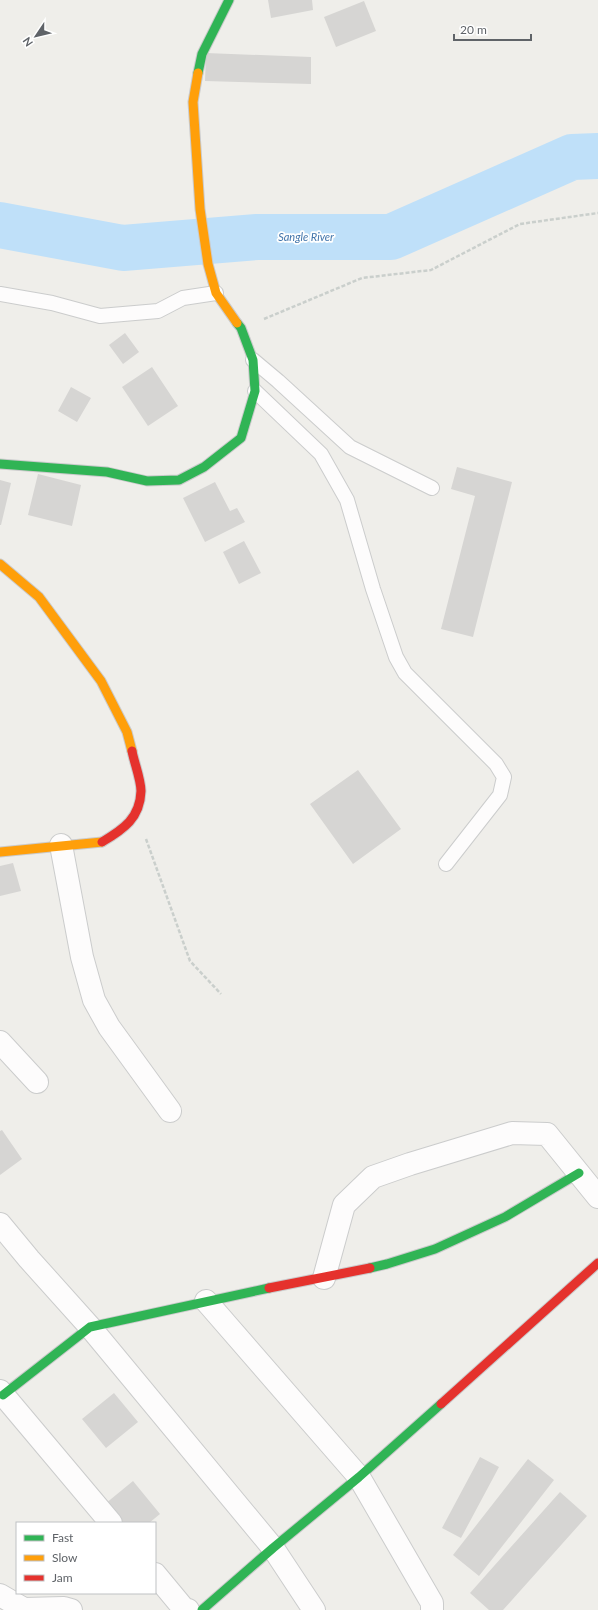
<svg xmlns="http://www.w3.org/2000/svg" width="598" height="1610" font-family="Lato,sans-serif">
	<rect width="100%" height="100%" fill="#efeeea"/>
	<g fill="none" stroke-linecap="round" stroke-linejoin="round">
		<path stroke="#bfe0f9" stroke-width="46" d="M0 225 123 248 257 237H391L572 157 598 156"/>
	</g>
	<path fill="#d6d5d3" d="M268 0H312L313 10 271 18Z
		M364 1 376 31 336 47 324 17Z
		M206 53 311 57V84L205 81Z
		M125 333 139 352 123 364 109 345Z
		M152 367 178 406 148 426 122 387Z
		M71 387 91 398 77 422 58 411Z
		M457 467 512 482 473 637 441 629 475 496 451 489Z
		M38 474 81 485 72 526 28 515Z
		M0 480 11 483 1 525H0Z
		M215 482 230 511 237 508 245 522 205 542 183 498Z
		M244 541 261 573 239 584 223 552Z
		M358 770 401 829 353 864 310 804Z
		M13 863 21 891 0 896V866Z
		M2 1130 22 1159 0 1175V1131Z
		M114 1393 138 1422 106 1448 82 1419Z
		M480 1457 499 1467 461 1538 442 1528Z
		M528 1459 554 1480 479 1576 453 1555Z
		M133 1481 160 1514 149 1523H121L105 1504Z
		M560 1492 587 1516 503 1610H489L470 1593Z"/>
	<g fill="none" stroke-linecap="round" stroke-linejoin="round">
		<defs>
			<path id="lane" d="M0 294 52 303 100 316 158 311 183 298 216 293
				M253 360 278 381 350 447 432 488
				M255 391 321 454 347 500 373 589 396 657 405 673 496 764 504 777 500 795 446 864"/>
			<path id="street" d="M61 845 82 957 94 1000 109 1027 170 1111
				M0 1042 37 1082
				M0 1224 29 1259 90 1327 273 1548 314 1610
				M324 1278 344 1205 373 1177 410 1164 512 1133 547 1134 598 1197
				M206 1301 359 1477 432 1603V1610
				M0 1391 111 1523
				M155 1574 184 1609 188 1610
				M0 1595 24 1609 64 1608 71 1610"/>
			<path id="fast" d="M198 73 202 54 229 0
				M0 464 107 472 147 481 179 480 204 467 241 438 255 391 253 360 241 328 237 323
				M370 1268 387 1264 435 1249 505 1217 579 1173
				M3 1395 90 1327 269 1288
				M202 1610 273 1548 359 1477 441 1404"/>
			<path id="slow" d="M198 73 193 102 200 209 208 264 216 293 237 323
				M0 564 39 597 101 681 127 732 132 751
				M0 852 102 842"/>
			<path id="jam" d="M102 842C124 829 140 818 141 791 141 780 134 762 132 751
				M269 1288 370 1268
				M441 1404 598 1263"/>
		</defs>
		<use href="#lane" stroke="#cbcccc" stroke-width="16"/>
		<use href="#street" stroke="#cbcccc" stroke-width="24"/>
		<use href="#fast" stroke="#cacacb" stroke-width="11"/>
		<use href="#slow" stroke="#cacacb" stroke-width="11"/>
		<use href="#jam" stroke="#cacacb" stroke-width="11"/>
		<path stroke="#cacfcc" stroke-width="2.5" stroke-dasharray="4 2" stroke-linecap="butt" d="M264 319 362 278 431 270 520 224 598 213
			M146 839 190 961 221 994"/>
		<use href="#lane" stroke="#fdfcfc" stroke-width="14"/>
		<use href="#street" stroke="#fdfcfc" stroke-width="22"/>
		<use href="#fast" stroke="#30b455" stroke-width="9"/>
		<use href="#slow" stroke="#ff9f0a" stroke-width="9"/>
		<use href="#jam" stroke="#e5322d" stroke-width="9"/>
	</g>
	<g text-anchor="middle" stroke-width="3.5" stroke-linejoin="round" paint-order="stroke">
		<g font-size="11" font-style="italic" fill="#4174aa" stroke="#fff">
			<text x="306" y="241">Sangle River</text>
		</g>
	</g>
	<rect x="16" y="1522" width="140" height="72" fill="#ffffff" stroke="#bfc1c3"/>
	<rect x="24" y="1535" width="20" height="6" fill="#30b455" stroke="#bfc1c3"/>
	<text x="52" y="1542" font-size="12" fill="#5f6368">Fast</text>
	<rect x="24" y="1555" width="20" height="6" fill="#ff9f0a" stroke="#bfc1c3"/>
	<text x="52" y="1562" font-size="12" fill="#5f6368">Slow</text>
	<rect x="24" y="1575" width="20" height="6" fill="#e5322d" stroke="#bfc1c3"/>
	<text x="52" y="1582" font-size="12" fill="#5f6368">Jam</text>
	<g transform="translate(36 36) rotate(235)" stroke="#ffffff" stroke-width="3" paint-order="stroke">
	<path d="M0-3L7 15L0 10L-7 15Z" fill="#5f6368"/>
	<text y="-6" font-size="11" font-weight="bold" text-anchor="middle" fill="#5f6368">N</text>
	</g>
	<path d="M454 34v6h77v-6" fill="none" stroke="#5f6368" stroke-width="2"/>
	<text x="460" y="34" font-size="12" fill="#5f6368" stroke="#ffffff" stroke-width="3" paint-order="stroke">20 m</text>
</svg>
